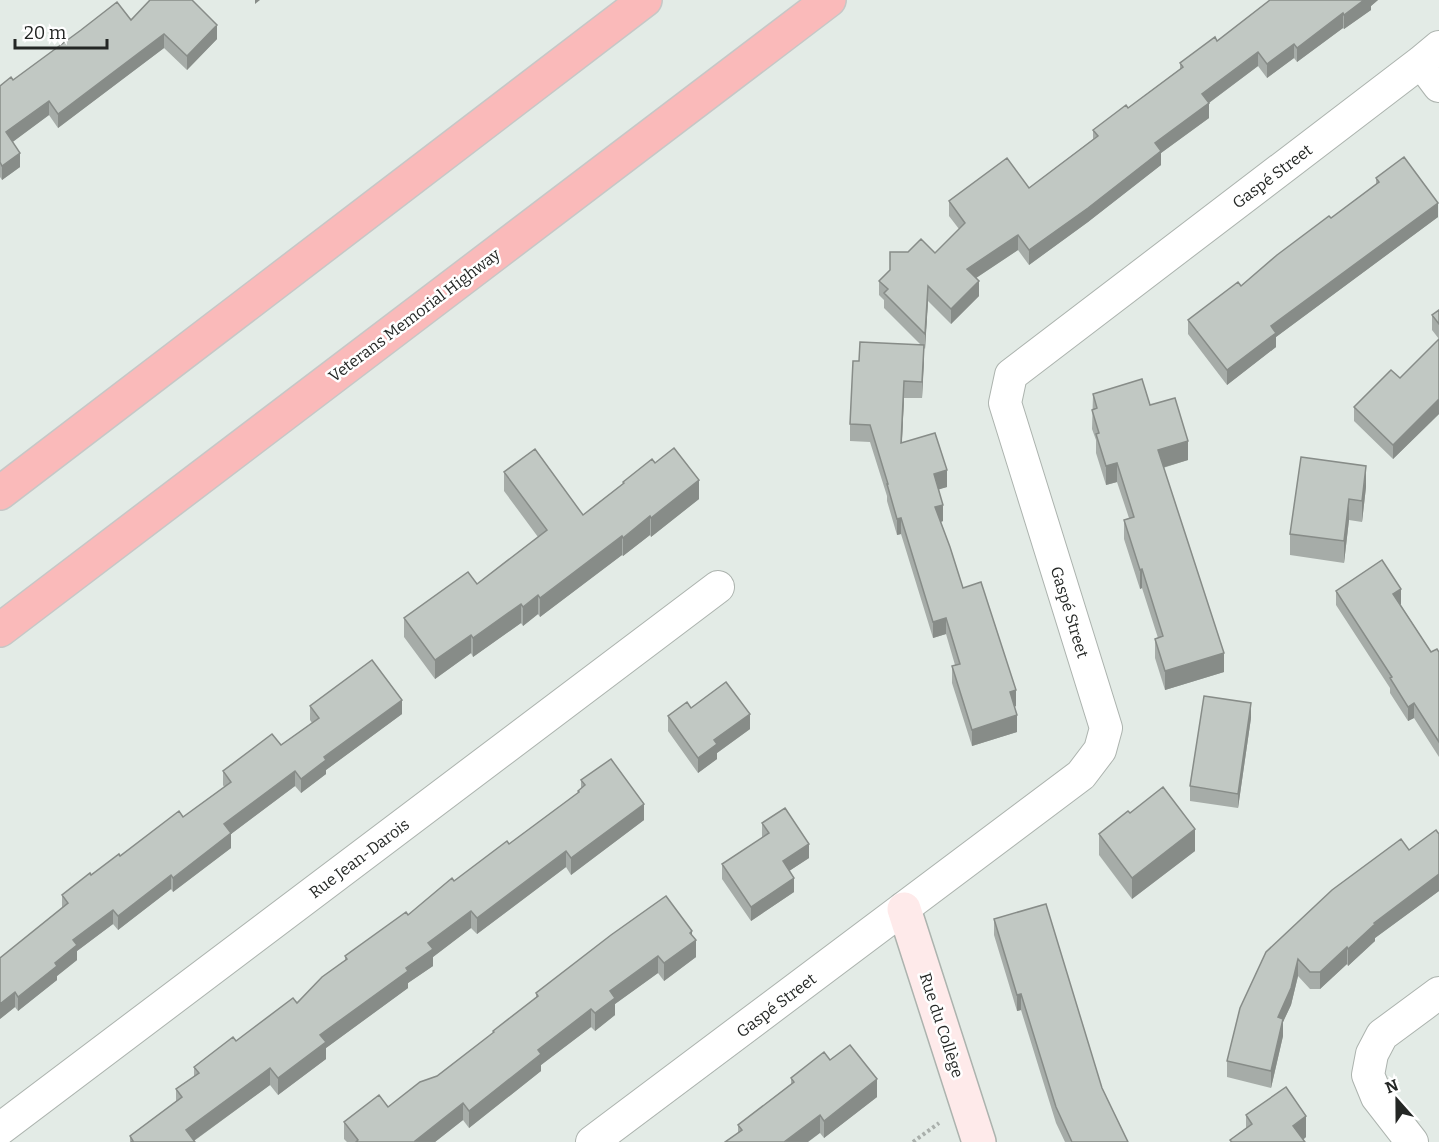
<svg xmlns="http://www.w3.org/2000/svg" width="1439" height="1142" font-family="Bitter,serif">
	<rect width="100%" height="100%" fill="#e3ebe6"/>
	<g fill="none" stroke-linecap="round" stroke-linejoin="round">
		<defs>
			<path id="street" d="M1421 62 1439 86
				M0 1129 718 587
				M592 1142 1081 775 1100 750 1106 728 1005 403 1011 375 1421 62 1439 47
				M1412 1142 1377 1097 1368 1075 1372 1054 1382 1035 1439 993"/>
			<path id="secondary" d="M904 909 979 1142"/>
			<path id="highway" d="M0 493 645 0
				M0 630 829 0"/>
		</defs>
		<use href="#street" stroke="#acb3ae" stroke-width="34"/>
		<use href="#secondary" stroke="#acb3ae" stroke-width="36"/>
		<use href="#highway" stroke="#c6c7c6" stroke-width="36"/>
		<path stroke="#a9afab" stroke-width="4" stroke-dasharray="3 3" stroke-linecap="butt" d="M913 1142 939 1123"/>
		<use href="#street" stroke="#fff" stroke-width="32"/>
		<use href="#secondary" stroke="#feeaea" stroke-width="33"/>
		<use href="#highway" stroke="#fababa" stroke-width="33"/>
	</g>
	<path fill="#a6aca8" d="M1270 0H1378L1371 6V10L1344 29 1343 28 1297 62 1294 58 1267 78 1258 66 1209 103V118L1161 153V165L1088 222 1029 265 1018 250 976 278 979 296 951 324 928 301 925 349 924 348 922 398H904L902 442 947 487 938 489 943 521 941 522 963 588 1016 706 1014 707 1017 732 972 746 952 683V666L955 665 946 634 933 638 901 534 897 535 887 501V496L870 442 850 441V424L859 361 921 345 884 308V300L879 295V281L935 253 959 229 949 216V201L1029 188 1093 139V130L1128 108 1180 69V63L1217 41Z
		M131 20 217 39 187 70 164 48 58 128 49 115 12 142 20 167 2 180 0 177V86L13 80Z
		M1376 178 1438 217 1276 337V347L1227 385 1188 334V320L1241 286 1376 184Z
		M1439 310V414L1393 459 1354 421V407L1400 378 1439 339 1432 330V315Z
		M1093 394 1150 405 1188 460 1163 468 1224 672 1165 690 1155 658V639L1158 638 1142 588 1140 589 1124 539V520L1129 518 1117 482 1106 485 1096 453V440L1092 429Z
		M655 463 699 499 651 537 650 535 623 556 622 555 540 617 538 614 523 626 521 623 473 657 471 653 435 679 404 637V618L477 584 538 537 504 491V472L583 515 623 484V482Z
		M1366 487 1362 522 1349 520 1344 563 1290 555V534Z
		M1336 591 1401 604H1400L1431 652H1439V757L1414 718 1408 721 1390 693V688L1336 605Z
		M310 706 402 714 326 770V774L301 793 295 786 231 834V848L173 892 171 889 118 930 113 924 77 951V960L57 976V980L18 1011 15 1007 0 1019 62 908V895L120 856 183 817 224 787 223 785V771L281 745 312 723 310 720Z
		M691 708 750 729 717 753V759L698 773 668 731V716Z
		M1251 718 1238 808 1190 801V786Z
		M581 780 644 820 571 875 566 867 477 934 471 928 433 957V966L408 983V988L326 1048V1059L278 1095 270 1085 194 1141 195 1142H130V1136L176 1102V1089L194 1077V1067L297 1003 345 960V956L408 915 454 881 509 844 578 793V791L581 788Z
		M1130 813 1195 851 1132 899 1099 855V834Z
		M762 823 809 858 789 871 794 892 751 921 722 879V864L762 838Z
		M1439 834V891L1375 938V941L1348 966 1347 964 1320 989H1310L1298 976 1291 1005 1283 1022V1036L1271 1088 1227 1077V1061L1266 952 1409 850Z
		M994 919 1102 1088 1128 1142H1065L1056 1123 1021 1010 1017 1011 994 935Z
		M692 935 696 957 664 981 658 973 615 1004V1015L595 1031 591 1027 541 1065V1071L469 1128 463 1120 435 1142H347L344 1139V1122L388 1107 437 1076 493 1033V1031L536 998V993Z
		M830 1060 877 1097 824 1138 820 1133 738 1132V1125L791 1084V1078Z
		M1246 1115 1306 1137 1303 1140 1305 1142H1230V1140L1246 1128Z"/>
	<path fill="#878c88" d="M255 0H260L255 4Z
		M1364 0H1378L1371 6V10L1344 29V15Z
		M1343 13V28L1297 62V48Z
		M217 25V39L187 70V56Z
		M164 34V48L58 128V114Z
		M1294 44V58L1267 78V64Z
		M1258 52V66L1202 108V94Z
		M49 101V115L6 147V132Z
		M1209 103V118L1161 153V165L1088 222 1029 265V250L1155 143Z
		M20 153V167L2 180V166Z
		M1438 203V217L1276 337V347L1227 385V370L1271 326Z
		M1018 235V250L967 284V269Z
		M979 281V296L951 324V309Z
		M928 286V301L925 349V334Z
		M924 345V362L922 398V382Z
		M904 381V398L901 459V443Z
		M1439 399V414L1393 459V445Z
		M1188 441V460L1158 469V450Z
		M1117 463V482L1106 485V466Z
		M1366 466V487L1362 522V501Z
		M947 470V487L934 491V474Z
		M699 480V499L651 537V518Z
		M1349 499V520L1344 563V541Z
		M943 505V521L935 524V507Z
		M650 516V535L623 556V538Z
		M901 518V534L897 535V519Z
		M622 536V555L540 617V598Z
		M1142 569V588L1140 589V570Z
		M1401 589V604L1393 609V594Z
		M538 595V614L523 626V607Z
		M521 604V623L473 657V638Z
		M946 618V634L933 638V622Z
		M471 635V653L435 679V660Z
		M1224 653V672L1165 690V671Z
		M1016 690V706L1010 709V692Z
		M402 700V714L326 770V774L301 793V779L324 757Z
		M1251 703V718L1238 808V794Z
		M1414 703V718L1408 721V707Z
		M750 714V729L717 753V759L698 773V758L714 740Z
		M1017 715V732L972 746V730Z
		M295 771V786L231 834V848L173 892V878L224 824Z
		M644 804V820L571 875V858Z
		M1195 829V851L1132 899V878Z
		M809 844V858L783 875V861Z
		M566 851V867L477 934V918Z
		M1439 874V891L1375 938V941L1348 966V949L1374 923Z
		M171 875V889L118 930V916Z
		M794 878V892L751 921V907Z
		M113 910V924L77 951V960L57 976V980L18 1011V997L73 940Z
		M471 911V928L433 957V966L408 983V988L326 1048V1059L278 1095V1078L320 1035 406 968 428 943Z
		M692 931V943L696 940V957L664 981V963Z
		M1347 947V964L1320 989V972Z
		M658 956V973L615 1004V1015L595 1031V1013L610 991Z
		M1298 959V976L1291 1005 1283 1022V1036L1271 1088V1071L1278 1017Z
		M15 992V1007L0 1019V1004Z
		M1021 994V1010L1017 1011V995Z
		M591 1009V1027L541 1065V1071L469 1128V1111L538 1050Z
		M270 1068V1085L192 1142 186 1130Z
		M877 1079V1097L824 1138V1121Z
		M463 1103V1120L435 1142H415V1141Z
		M820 1115V1133L808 1142H784Z
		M1306 1116V1137L1299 1142 1293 1126Z"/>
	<path fill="#c1c8c3" stroke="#878c88" stroke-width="1.5" d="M150 0H192L217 25 187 56 164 34 58 114 49 101 6 132 20 153 2 166 0 162V86L11 77 13 80 81 30 117 2 131 20Z
		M1270 0H1364L1344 15 1343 13 1297 48 1294 44 1267 64 1258 52 1202 94 1209 103 1155 143 1161 151 1088 208 1029 250 1018 235 967 269 979 281 951 309 928 286 925 334 884 293 888 289 879 281 890 270V252H908L921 239 935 253 965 223 949 201 1007 158 1029 188 1098 136 1093 130 1126 105 1128 108 1183 67 1180 63 1215 37 1217 41Z
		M1404 157 1438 203 1271 326 1276 333 1227 370 1188 320 1238 282 1241 286 1277 255 1329 216 1331 218 1379 182 1376 178Z
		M1439 310V324L1432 315Z
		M1439 339V399L1393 445 1354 407 1391 370 1400 378Z
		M860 342 924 345 922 382 904 381 901 443 935 433 947 470 934 474 943 505 935 507 950 547 963 588 981 582 1016 690 1010 692 1017 715 972 730 952 666 960 664 946 618 933 622 901 518 897 519 887 484H888L870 425 850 424 853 361H859Z
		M1142 379 1150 405 1175 398 1188 441 1158 450 1224 653 1165 671 1155 639 1163 636 1142 569 1140 570 1124 520 1134 517 1117 463 1106 466 1096 434 1099 433 1092 410 1097 408 1093 394Z
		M674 448 699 480 651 518 650 516 623 538 622 536 540 598 538 595 523 607 521 604 473 638 471 635 435 660 404 618 468 572 477 584 547 530 504 472 535 449 583 515 624 483 623 482 652 459 655 463Z
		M1301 457 1366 466 1362 501 1349 499 1344 541 1290 534Z
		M1382 560 1401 589 1393 594 1431 652 1437 649 1439 652V742L1414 703 1408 707 1390 678 1392 677 1336 591Z
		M372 660 402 700 324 757 326 760 301 779 295 771 224 824 231 833 173 878 171 875 118 916 113 910 73 940 77 945 55 963 57 966 18 997 15 992 0 1004V958L68 903 62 895 90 873 91 875 119 854 120 856 179 811 183 817 231 782 223 771 272 734 281 745 319 718 310 706Z
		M726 682 750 714 714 740 717 744 698 758 668 716 687 702 691 708Z
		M1204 696 1251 703 1238 794 1190 786Z
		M611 759 644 804 571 858 566 851 477 918 471 911 428 943 433 949 406 968 408 971 320 1035 326 1042 278 1078 270 1068 186 1130 195 1142H131L133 1141 130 1136 182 1097 176 1089 199 1073 194 1067 233 1037 236 1041 293 998 297 1003 322 977 347 959 345 956 406 912 408 915 452 878 454 881 507 841 509 844 579 792 578 791 585 785 581 780Z
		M1163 787 1195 829 1132 878 1099 834 1128 811 1130 813Z
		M785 808 809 844 783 861 794 878 751 907 722 864 769 833 762 823Z
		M1436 830 1439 834V874L1374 923 1375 924 1348 949 1347 947 1320 972H1310L1298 959 1291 988 1278 1017 1283 1019 1271 1071 1227 1061 1240 1008 1266 952 1332 890 1401 839 1409 850Z
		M666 896 692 931 690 933 696 940 664 963 658 956 610 991 615 998 595 1013 591 1009 538 1050 541 1054 469 1111 463 1103 415 1141 416 1142H356L358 1140 344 1122 379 1095 388 1107 420 1082 437 1076 494 1032 493 1031 538 996 536 993 611 935Z
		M1046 904 1102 1088 1128 1142H1072L1056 1107 1021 994 1017 995 994 919Z
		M850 1045 877 1079 824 1121 820 1115 784 1142H725L742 1130 738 1125 794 1082 791 1078 824 1052 830 1060Z
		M1286 1087 1306 1116 1293 1126 1305 1142H1232L1230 1140 1252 1124 1246 1115Z"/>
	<g text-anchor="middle" stroke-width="5" stroke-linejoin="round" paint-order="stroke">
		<g font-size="16" fill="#242725" stroke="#fff">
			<text transform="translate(1272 176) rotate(-37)" y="6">Gaspé Street</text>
			<text transform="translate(414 315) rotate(-37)" y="6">Veterans Memorial Highway</text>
			<text transform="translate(1070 612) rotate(73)" y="6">Gaspé Street</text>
			<text transform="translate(359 858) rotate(-37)" y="6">Rue Jean-Darois</text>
			<text transform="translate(776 1005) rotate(-37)" y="6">Gaspé Street</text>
			<text transform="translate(942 1025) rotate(72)" y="6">Rue du Collège</text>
		</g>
	</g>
	<g transform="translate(1397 1100) rotate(339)" stroke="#ffffff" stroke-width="4.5" paint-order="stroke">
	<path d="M0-4.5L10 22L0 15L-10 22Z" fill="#242725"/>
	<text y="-9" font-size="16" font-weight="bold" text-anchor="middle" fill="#242725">N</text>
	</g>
	<path d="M15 39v9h92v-9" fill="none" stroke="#242725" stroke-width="3"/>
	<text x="24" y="39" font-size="18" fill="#242725" stroke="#ffffff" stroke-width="4.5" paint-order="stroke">20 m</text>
</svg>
